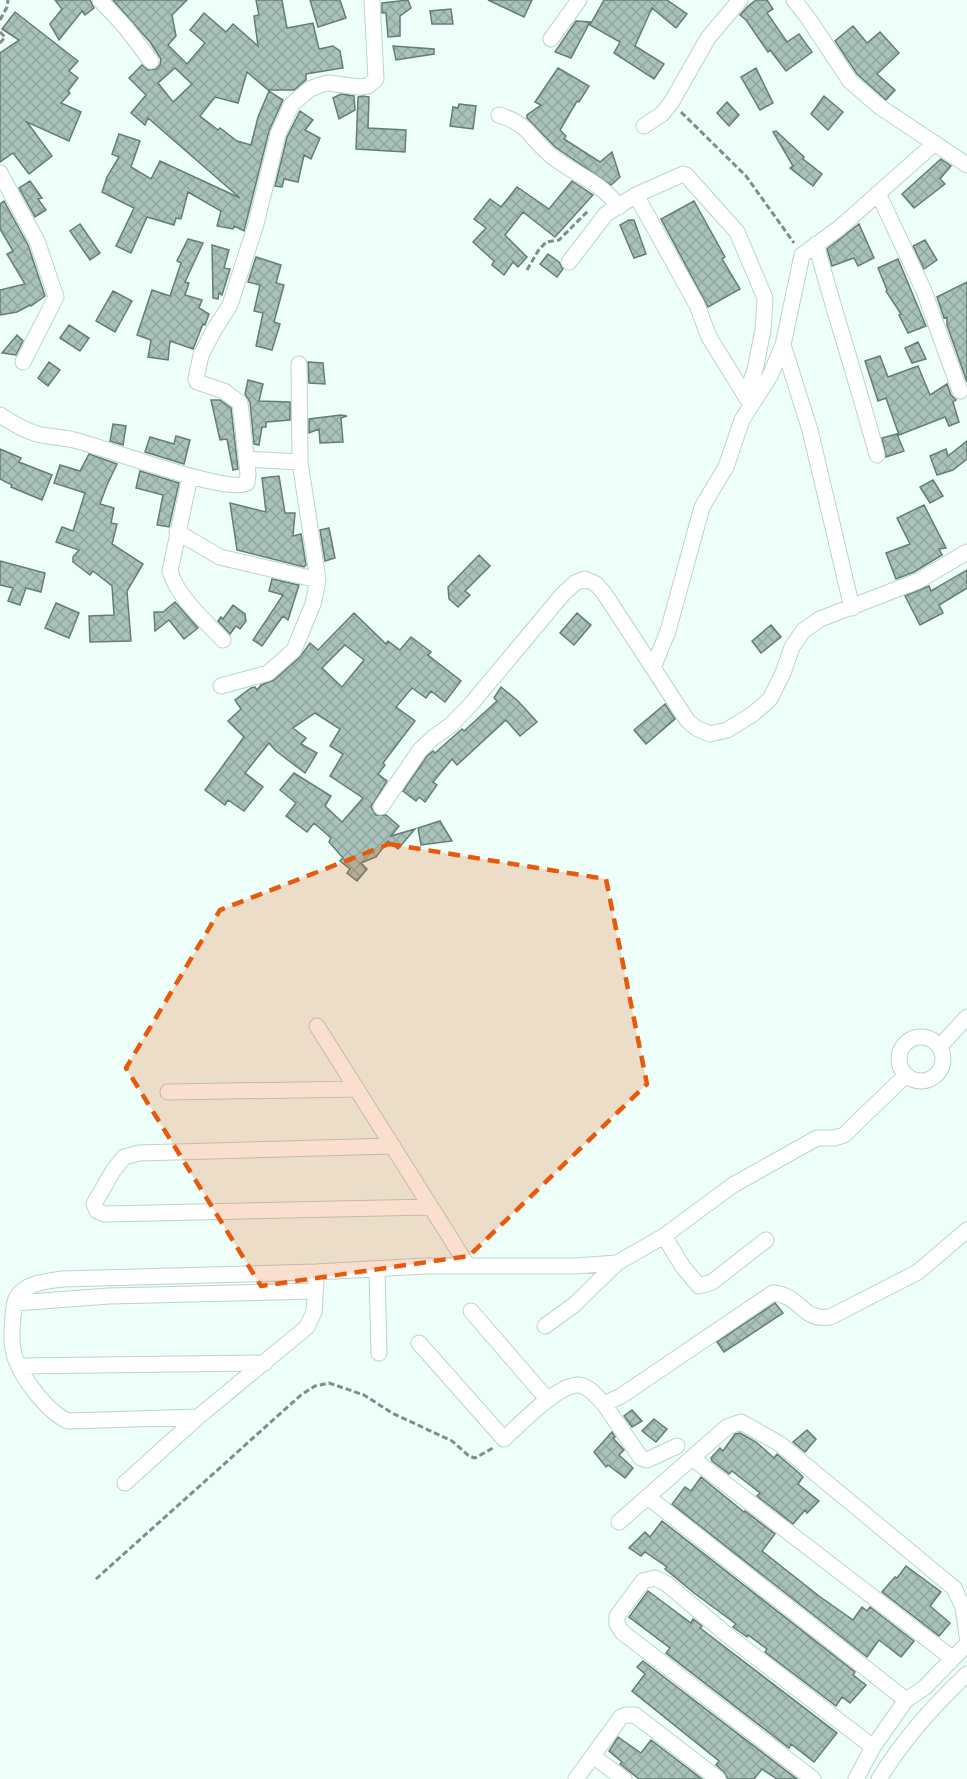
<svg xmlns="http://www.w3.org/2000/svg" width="967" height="1779" font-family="Poppins,sans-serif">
	<defs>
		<pattern id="building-cross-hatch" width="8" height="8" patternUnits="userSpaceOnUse" patternTransform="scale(1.5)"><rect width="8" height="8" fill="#a8c2b9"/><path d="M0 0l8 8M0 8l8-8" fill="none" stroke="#90a69f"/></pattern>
	</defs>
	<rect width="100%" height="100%" fill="#eefef9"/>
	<path fill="url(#building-cross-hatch)" stroke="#647d75" stroke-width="1.5" fill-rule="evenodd" d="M55 0H90L94 8 85 15 82 11 59 40 50 24 62 9Z
		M113 0H187L172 15 176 36 168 45 187 64 205 43 190 30 204 13 226 32 233 24 258 46 254 16 259 15 256 0H282L287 28 313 23 319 49 333 46 340 51 343 68 306 74V80L294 90H268L247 72 238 103 215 97 200 116 218 130 220 128 237 141 251 145 258 117 269 91 283 100 269 131 244 231 234 226 233 229 217 226 221 211 188 192 181 219 176 218 174 225 147 217 131 253 116 246 134 208 102 192 107 177 119 157 112 154 119 134 140 141 131 167 151 179 160 161 240 198 148 118 145 125 131 113 146 95 129 78 142 65 148 70 156 69 160 65 161 59 150 42ZM175 68 192 84 173 102 158 83Z
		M310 0H340L346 18 318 27Z
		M408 0 411 8 400 16V36L388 37 386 13H382V3Z
		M488 0H532L524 17Z
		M604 0H667L687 14 676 28 652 8 635 46 664 64 654 79 614 53 620 42 590 25Z
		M756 0H767L773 9 767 13 787 42 799 34 812 52 786 71 770 50 768 52 746 20 740 15 748 6Z
		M451 9 453 24H432L430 11Z
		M15 12 78 61 69 71 78 78 68 91 70 93 61 103 81 112 69 141 27 122 52 156 29 174 13 153 0 162V53L19 40 2 29Z
		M576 21 590 22 571 58 555 52Z
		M853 26 867 43 880 32 899 53 877 74 895 90 886 100 857 74 835 41Z
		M393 46 434 49V54L396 60Z
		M558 68 589 86 579 102 577 101 560 130 566 136 564 139 600 162 612 152 620 177 611 185 555 147 527 118V115L541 105 535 102Z
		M756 68 773 103 760 110 741 77Z
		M341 94 354 96 355 110 339 119 333 98Z
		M362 96 369 97 368 128 406 130 405 152 356 149 358 97Z
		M824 96 843 112 828 130 811 114Z
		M727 102 739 115 729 126 717 113Z
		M459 104 476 106 473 129 450 126 453 107 458 108Z
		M300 111 313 120 305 130 320 138 311 159 304 155 298 182 284 179 282 187 275 186 287 137Z
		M776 131 804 157 803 159 822 174 813 186 790 168 793 166 773 132Z
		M941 159 951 166 940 179 945 184 914 208 902 194Z
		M30 181 42 198 38 199 46 210 35 217 19 188Z
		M572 181 593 195 555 237 523 212 505 235 527 257 518 267 513 262 504 275 492 265 494 261 473 242 486 228 474 219 490 199 501 207 517 187 549 209Z
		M4 201 28 245 45 296 31 306 30 305 17 312 0 315V290L25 284 7 254 13 251 0 229V204Z
		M694 201 725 257 722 259 740 289 708 307 661 219Z
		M629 220H634L646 254 634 258 620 225Z
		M80 224 100 253 90 260 70 231Z
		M859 224 874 258 858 266 854 258 832 266 827 249Z
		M188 239 203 243 185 282 189 283 185 295 202 300 199 308 209 314 205 325 203 324 193 349 170 341 168 360 148 357 151 340 137 335 152 290 170 296 181 263 177 261Z
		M925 240 937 260 924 269 913 246Z
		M212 245 229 250 224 268 230 269 222 295 219 293 218 299 213 298Z
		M548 254 559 262 563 269 557 277 540 264Z
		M256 257 281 265 276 283 284 285 274 322 280 324 272 350 256 346 263 313 254 311 260 285 248 282Z
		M898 259 926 326 908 333 899 315 901 314 886 291 887 290 878 268Z
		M967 282V382L947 325V317L944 318 937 297Z
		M113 291 132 301 115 332 96 321Z
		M69 325 89 338 80 351 60 338Z
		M17 335 23 341 16 355 2 353Z
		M918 342 926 359 912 363 905 348Z
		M880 356 888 377 918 366 930 395 947 384 951 395 956 400 953 402 959 422 949 426 945 417 899 435 886 398 878 401 865 361Z
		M49 362 60 370 48 386 38 378Z
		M308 362 323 363 325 384 309 383Z
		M248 380 263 384 259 401 290 402V420L266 422V427H262L259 445 254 444 250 402 245 394Z
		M211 400H220L231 408 238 469 233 470 227 439 220 440Z
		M341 415 347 416 341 418 343 442 320 443 319 429 309 433V419Z
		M113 424 126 426 123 445 110 441Z
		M897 434 904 451 886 457 882 438Z
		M176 436 190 440 184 464 145 452 150 437 174 444Z
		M967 441V459L953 470 937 475 930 456 946 449 948 456Z
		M0 449 21 458 19 462 52 475 42 500 11 487 12 485 0 479Z
		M89 454 117 464 107 485 100 504 114 508 111 523 117 524 112 544 143 564 127 591 131 641 90 642 89 616 114 615 112 586 93 571 90 575 73 562V557L79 550 56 542 62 527 73 531 85 493 54 483 60 465 80 471Z
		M140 471 179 483 169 527 157 525 163 495 136 488Z
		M279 476 285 513H295L293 536 301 534 306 565 304 567 237 550 230 503 266 512 262 478Z
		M933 480 943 496 930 503 920 487Z
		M924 505 946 548 939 549 942 555 914 572 896 579 886 553 910 544 897 518Z
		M329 528 335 558 325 561 320 530Z
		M479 555 490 566 465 591 470 595 458 607 449 599 448 587Z
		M0 561 45 573 41 592 26 588 20 605 8 601 13 588 0 585Z
		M967 570V588L939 605 943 613 920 625 905 596 929 586 931 591Z
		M272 579 299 585 288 620 283 616 262 646 253 640 283 595 269 591Z
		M175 602 198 628 184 639 169 620 155 631 154 612H163Z
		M56 603 79 613 69 638 45 628Z
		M233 605 245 614 246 621 240 629 236 626 230 634 218 621 221 617 223 619Z
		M354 613 386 644 388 641 400 650 411 637 431 652 428 655 461 681 445 702 431 691 426 698 412 688 396 707 415 721 383 763 385 765 378 774 387 781 371 807 376 815H386L399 826 391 836 415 829 398 849 388 841 376 857 361 863 367 869 357 881 347 873 350 869 340 861 343 858 329 842 331 838 314 823 307 832 286 816 296 803 280 790 294 773 331 796 325 806 342 822 363 798 330 776 343 754 330 746 340 729 315 713 293 728 306 738 301 744 317 753 305 773 276 751 269 743 245 773 263 787 244 811 228 800 225 805 205 790 244 737 228 721 241 709 235 700 251 688 255 687 257 690 261 685 274 680 300 657 310 643 318 650ZM345 645 364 660 342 687 322 668Z
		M577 613 591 625 574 645 560 633Z
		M771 625 781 637 761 653 752 641Z
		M501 687 518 701 537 722 520 736 506 720 457 765 452 759 433 782 437 785 425 802 419 797 416 801 403 791 427 756 433 751 435 753 462 729 464 731 497 701 494 698Z
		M665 704 675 719 646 744 634 730Z
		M440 821 452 841 421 845 418 828Z
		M775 1303 783 1313 724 1352 717 1342Z
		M632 1410 642 1421 632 1427 624 1416Z
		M654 1419 667 1429 656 1442 642 1431Z
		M807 1430 816 1439 805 1452 793 1442Z
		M612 1432 615 1437 613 1438 624 1450 619 1455 633 1468 625 1478 608 1465 606 1467 594 1452Z
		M740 1433 756 1442 774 1458 777 1454 799 1473 803 1477 798 1484 819 1501 807 1513 805 1510 793 1524 757 1496 760 1493 732 1471 729 1474 712 1461 711 1458 720 1448 723 1451 735 1434Z
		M701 1477 744 1512 745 1511 775 1534 762 1551 819 1596 853 1620 862 1607 867 1611 870 1607 914 1641 901 1657 879 1640 867 1657 672 1504 685 1487 691 1491Z
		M662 1521 855 1672 853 1675 866 1685 850 1703 842 1697 836 1706 765 1652 767 1649 748 1635 747 1637 733 1627 736 1624 694 1593 665 1569 667 1567 645 1552 641 1556 629 1548 645 1532 650 1537Z
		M906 1566 941 1592 930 1606 950 1623 939 1636 882 1592 895 1577 897 1578Z
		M648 1591 691 1623 693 1619 702 1626 700 1628 837 1733 814 1762 791 1744 789 1748 666 1653 670 1648 629 1617Z
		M643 1661 797 1779H777L762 1769 754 1779H728L724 1772 716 1765 719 1761 632 1691 645 1674 637 1667Z
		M618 1737 641 1753 651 1740 702 1779H639L620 1764 622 1762 609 1751Z"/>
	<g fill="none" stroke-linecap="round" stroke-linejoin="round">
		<defs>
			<path id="minor" d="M100 0 126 28 151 61
				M794 0 808 18 850 81 880 107 967 165
				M551 39 579 0
				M499 115C528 124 528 135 549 154 574 175 598 179 619 207
				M644 126 662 114 671 103 708 38 740 0
				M0 173 37 241 56 297 23 362
				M878 193 924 291 960 391
				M636 195 697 305 709 337 748 400
				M816 244C835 315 858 384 877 455
				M569 262 606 214 636 195 683 174 686 175 737 232 765 298 763 330 755 370 746 395
				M783 345 810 430 852 608
				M0 415C12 423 24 430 37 434 49 437 62 437 74 440 104 447 228 495 247 483L248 474 240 403 224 391 197 382 196 379 201 355 214 330 230 305 256 224 278 134 292 104 310 89 320 85 328 83 359 87 368 86 376 79 372 0
				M246 459 300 462
				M190 476 170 571C176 595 206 622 223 640
				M177 532 220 557 318 580
				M653 668 668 631 702 507 726 467 742 420 770 376 783 345 802 255 838 229 935 143
				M221 686 268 673 294 650 313 604 318 580 300 462 299 364
				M381 807 420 750 434 737 451 725 472 703 563 594 575 583 585 579 596 584 604 593 687 720 696 728 710 734 727 730 753 714 770 699 783 673 792 647 803 631 820 619 918 581 967 552
				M317 1026 468 1266
				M899 1059a22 22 0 1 1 44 0a22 22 0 1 1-44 0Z
				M940 1046 967 1017
				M168 1092 357 1089
				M393 1146 139 1153 124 1157 113 1171 94 1204 97 1211 105 1214 430 1207
				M664 1236 683 1267 699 1286 712 1282 766 1240
				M377 1269 379 1353
				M15 1303 109 1296 315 1291
				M471 1311 548 1400
				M545 1326 574 1305 617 1263
				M419 1343 504 1439C518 1426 559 1383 579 1385 589 1386 597 1397 604 1404L621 1396 773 1293C803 1296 800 1321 830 1317L918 1272 967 1230
				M19 1366 265 1363
				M604 1404 641 1458 647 1460 677 1446
				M198 1417 68 1421C47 1412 16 1372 13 1349 11 1338 12 1327 13 1316 14 1307 14 1297 22 1291 33 1282 50 1281 62 1279L316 1272 425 1266H575L617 1263 664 1236 733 1185 817 1138H834L844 1135 906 1075
				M692 1458 952 1658
				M125 1483 198 1417 307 1327 314 1312 316 1281
				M648 1497 906 1700
				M619 1522 727 1427 741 1422 780 1444 954 1588 963 1607 967 1636
				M594 1757 624 1779
				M576 1779 621 1717 626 1715H635L718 1779
				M813 1779 622 1632 617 1624V1616L643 1581 655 1578 667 1584 726 1634 873 1747
				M856 1779 873 1747 906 1700 924 1688 967 1644
				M879 1779C903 1740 934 1705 967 1674"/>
		</defs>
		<use href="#minor" stroke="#bad4cc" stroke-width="17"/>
		<path stroke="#818d8a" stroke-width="3" stroke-dasharray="6 3" stroke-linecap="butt" d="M0 20 7 7 8 0
			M0 32 5 37 0 43
			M681 112 746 176 794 243
			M527 270 538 251 546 242 559 240 589 210
			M96 1579 301 1395 315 1386 329 1383 364 1395 392 1413 452 1441 469 1456 475 1458 493 1448"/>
		<use href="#minor" stroke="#fff" stroke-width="15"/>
	</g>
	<path fill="#e8590c" fill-opacity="0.2" stroke="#e8590c" stroke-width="4.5" stroke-dasharray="12 8" stroke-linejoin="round" d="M389 844 606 879 647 1084 469 1256 261 1286 126 1068 220 910Z"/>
</svg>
